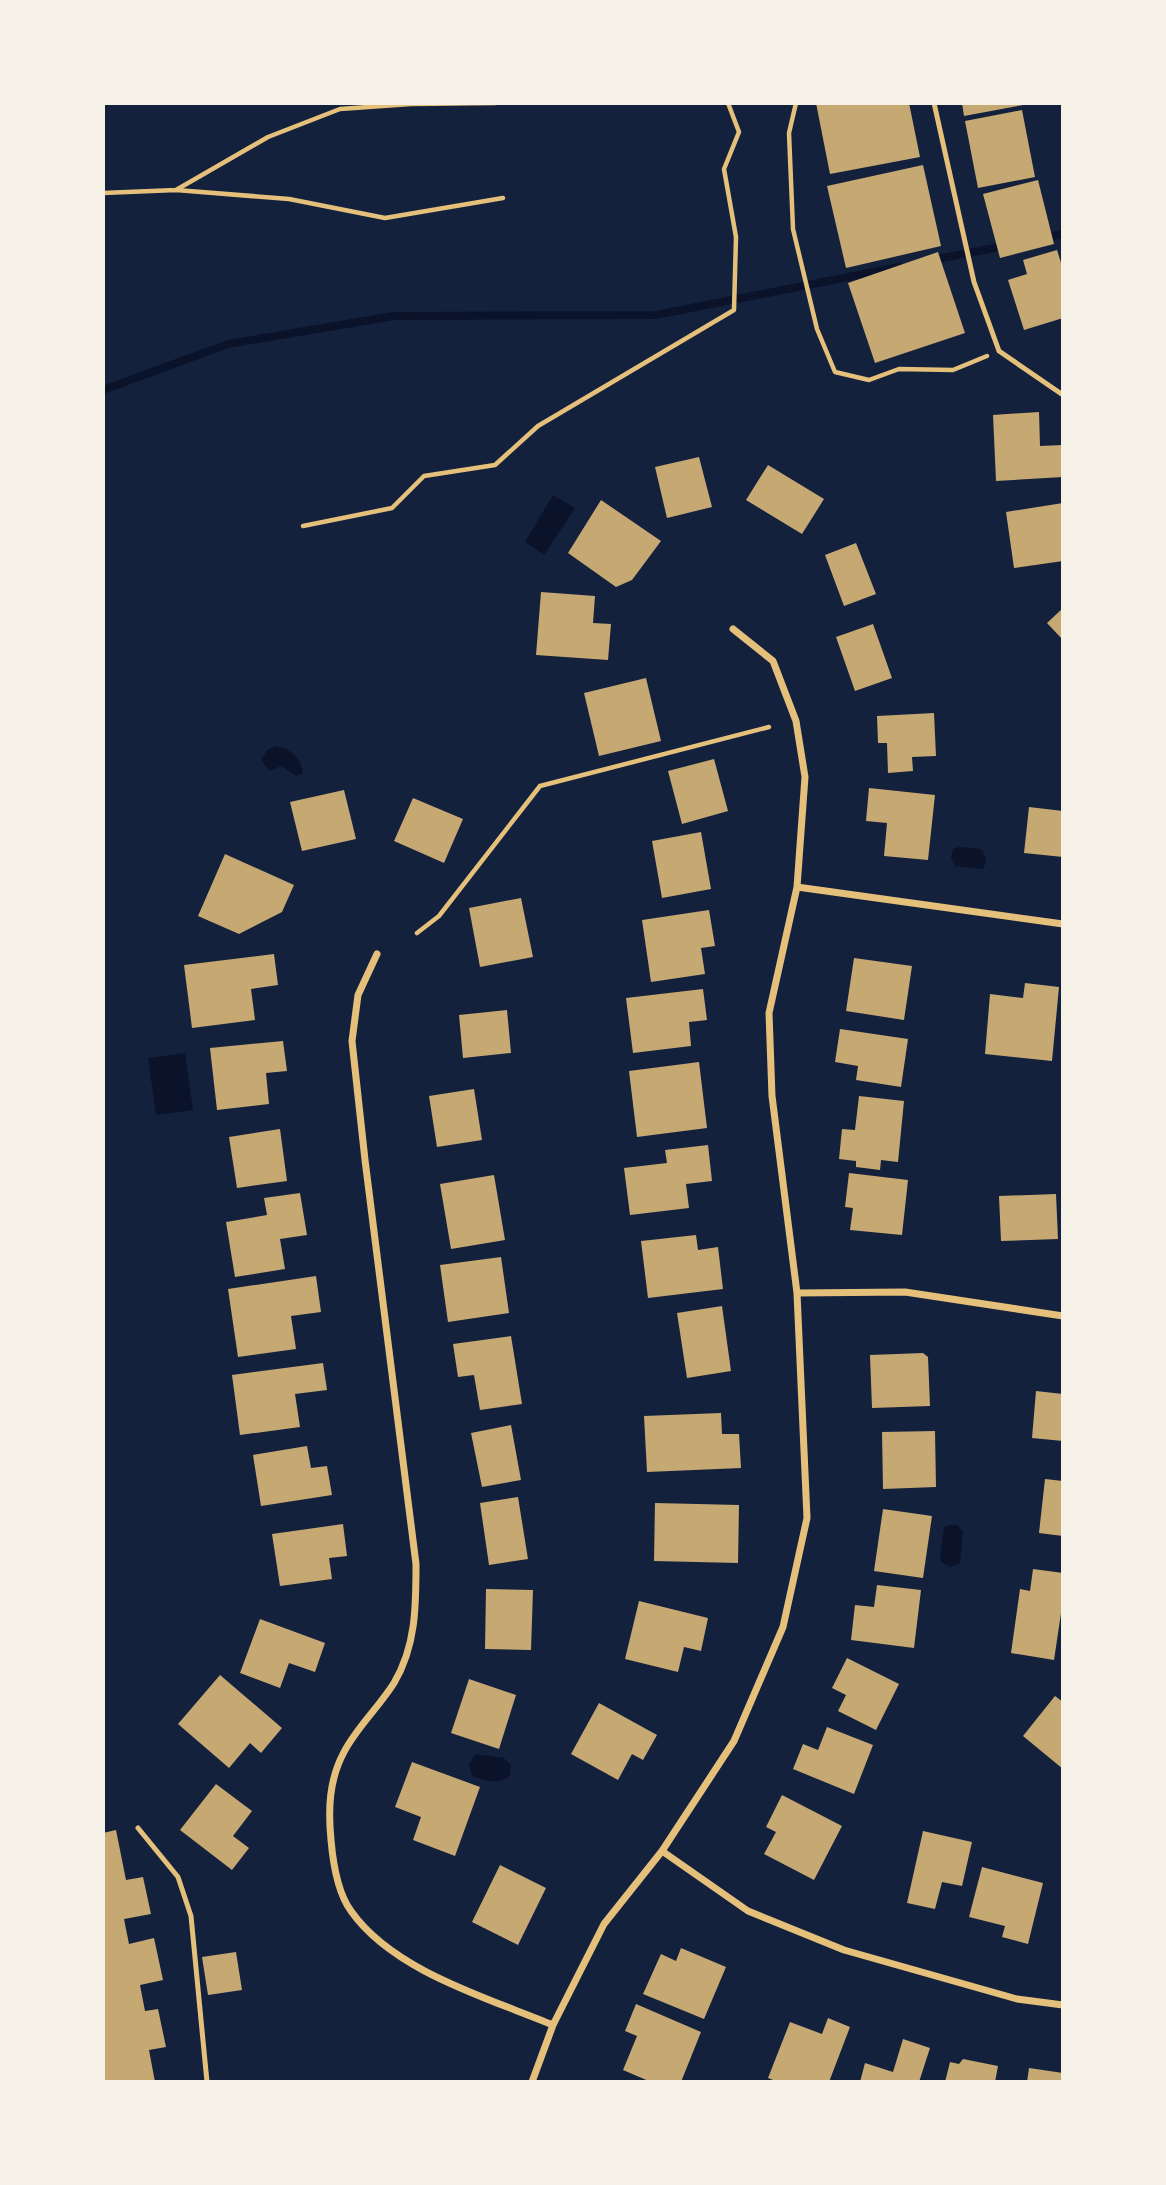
<svg xmlns="http://www.w3.org/2000/svg" width="1166" height="2185" font-family="Manrope,sans-serif">
	<rect width="100%" height="100%" fill="#14213d"/>
	<path fill="#0b132b" d="M553 495 575 508 544 555 525 542Z
		M276 746C291 749 301 758 303 773L296 776 281 766 269 771 261 760 267 750Z
		M959 847 981 849C987 857 987 861 983 869L955 866 951 857 953 849Z
		M185 1053 193 1110 156 1115 148 1058Z
		M949 1525H957L963 1531 960 1563 950 1567 941 1562 940 1558 944 1527Z
		M476 1754 504 1758 511 1765 510 1776C498 1785 486 1781 472 1776L469 1764Z"/>
	<g fill="none" stroke-linecap="round" stroke-linejoin="round">
		<path stroke="#0b132b" stroke-width="8" d="M1042 238 1063 234
			M932 260 1005 246
			M103 390 228 344 394 316 656 315 899 267"/>
	</g>
	<path fill="#c6a872" d="M816 103H909L920 157 830 174Z
		M962 103H1023V105L964 116Z
		M1022 110 1035 177 978 188 965 121Z
		M923 165 941 246 846 268 827 186Z
		M1038 180 1054 244 1000 258 983 194Z
		M1057 250 1063 269V318L1024 330 1008 280 1027 274 1023 260Z
		M938 252 965 333 875 363 848 283Z
		M1039 412 1040 446 1063 445V477L996 481 993 415Z
		M699 457 712 507 667 518 655 467Z
		M768 465 824 499 802 534 746 500Z
		M601 500 661 541 632 580 616 587 568 553Z
		M1063 503V561L1014 568 1006 512Z
		M856 543 876 594 844 606 825 555Z
		M541 592 595 596 593 623 611 624 608 660 536 655Z
		M1063 608V640L1047 623Z
		M873 624 892 678 855 691 836 637Z
		M646 678 661 741 599 756 584 693Z
		M934 713 936 756 912 757 913 771 888 773 887 743H878L877 716Z
		M714 759 728 811 682 824 668 771Z
		M869 788 935 795 928 860 884 856 887 823 866 821Z
		M344 790 356 839 302 851 290 802Z
		M413 798 463 819 444 863 394 841Z
		M1029 807 1063 811V857L1024 853Z
		M701 832 711 889 662 898 652 841Z
		M225 854 294 885 282 912 239 934 198 916Z
		M521 898 533 957 480 967 469 908Z
		M709 910 715 946 701 948 705 974 651 982 642 920Z
		M274 954 278 985 251 989 255 1020 192 1028 184 965Z
		M854 958 912 966 904 1020 846 1011Z
		M1025 983 1059 987 1052 1061 985 1054 990 994 1023 998Z
		M703 989 707 1020 689 1022 691 1046 633 1053 626 998Z
		M507 1010 511 1053 463 1058 459 1015Z
		M840 1029 908 1039 901 1087 856 1080 858 1066 835 1062Z
		M283 1041 287 1071 266 1073 269 1104 217 1110 210 1048Z
		M699 1062 707 1128 637 1137 629 1071Z
		M474 1089 482 1140 437 1147 429 1096Z
		M859 1096 904 1101 898 1162 881 1160 880 1170 856 1167V1161L839 1159 842 1129 855 1130Z
		M280 1129 287 1181 237 1188 229 1137Z
		M708 1145 712 1181 686 1184 689 1208 630 1215 624 1168 667 1163 665 1150Z
		M849 1173 908 1180 902 1235 850 1230 853 1208 845 1207Z
		M494 1175 505 1240 451 1249 440 1184Z
		M300 1193 307 1235 280 1239 285 1269 235 1277 226 1222 267 1215 264 1198Z
		M1056 1194 1058 1239 1001 1241 999 1196Z
		M696 1235 698 1250 718 1247 723 1289 648 1298 641 1241Z
		M501 1257 509 1313 448 1322 440 1265Z
		M316 1276 321 1312 291 1316 296 1349 238 1357 228 1289Z
		M722 1306 731 1371 687 1378 677 1313Z
		M511 1336 522 1404 480 1410 474 1375 458 1377 453 1344Z
		M923 1353 928 1357 930 1406 872 1408 870 1355Z
		M323 1363 327 1390 295 1394 300 1427 240 1435 232 1375Z
		M1036 1391 1063 1394V1441L1032 1438Z
		M721 1413 722 1434H739L741 1468 647 1472 644 1416Z
		M511 1425 521 1480 482 1487 471 1433Z
		M935 1431 936 1487 883 1489 882 1432Z
		M307 1446 311 1468 327 1466 332 1495 261 1506 253 1455Z
		M1045 1479 1063 1481V1536L1039 1533Z
		M518 1497 528 1559 489 1565 480 1503Z
		M655 1503 739 1505 738 1563 654 1561Z
		M883 1509 932 1516 923 1578 874 1571Z
		M343 1524 347 1556 329 1558 332 1579 280 1586 272 1534Z
		M1033 1569 1063 1573V1600L1054 1660 1011 1653 1020 1589 1030 1591Z
		M877 1585 921 1590 914 1648 851 1640 855 1605 874 1607Z
		M486 1589 533 1590 531 1650 485 1649Z
		M639 1601 708 1618 701 1651 684 1647 678 1672 625 1659Z
		M260 1619 325 1643 315 1672 289 1663 280 1688 240 1673Z
		M847 1658 899 1684 876 1730 838 1711 846 1695 832 1688Z
		M220 1675 282 1728 261 1753 250 1743 229 1768 178 1724Z
		M469 1679 516 1695 499 1749 451 1733Z
		M1055 1696 1063 1702V1769L1023 1736Z
		M599 1703 657 1735 643 1760 632 1754 618 1780 571 1754Z
		M827 1727 873 1745 854 1794 793 1769 803 1744 818 1750Z
		M412 1762 480 1787 455 1856 413 1840 421 1817 395 1807Z
		M216 1784 252 1811 233 1836 249 1848 232 1870 180 1830Z
		M782 1795 842 1826 814 1880 764 1854 776 1832 766 1827Z
		M116 1830 126 1880 143 1877 151 1914 124 1919 129 1944 154 1938 163 1980 140 1985 145 2011 158 2009 166 2047 149 2050 155 2082H103V1833Z
		M923 1831 972 1842 962 1886 942 1882 935 1909 907 1903Z
		M500 1865 546 1888 518 1945 472 1922Z
		M982 1867 1043 1883 1028 1944 1002 1937 1005 1926 969 1917Z
		M681 1948 726 1967 704 2019 643 1994 661 1954 676 1961Z
		M236 1952 242 1990 208 1995 202 1957Z
		M636 2004 701 2032 681 2082H651L623 2070 637 2036 625 2031Z
		M828 2018 850 2027 829 2082H778L768 2078 790 2022 822 2034Z
		M903 2039 930 2048 919 2082H860L865 2063 893 2072Z
		M963 2059 998 2066 995 2082H945L950 2062 959 2064Z
		M1029 2068 1063 2073 1062 2082H1027Z"/>
	<g fill="none" stroke-linecap="round" stroke-linejoin="round">
		<path stroke="#e5c07b" stroke-width="4.5" d="M796 103 789 133 793 229 817 329 835 372 869 380 899 369 953 370 987 356
			M176 190 268 137 340 109 411 104 496 103
			M103 193 176 190 289 199 385 218 503 198
			M303 526 392 508 424 476 495 465 538 426 734 310 736 237 724 169 739 132 728 103
			M417 933 439 916 540 786 769 727"/>
		<path stroke="#e5c07b" stroke-width="5" d="M934 103 974 282 999 351 1063 395
			M138 1828 178 1877 191 1916 207 2082"/>
		<path stroke="#e5c07b" stroke-width="7" d="M797 887 1063 924
			M377 954 358 995 352 1041 365 1160 416 1564C416 1606 416 1646 394 1683 379 1707 357 1727 344 1752 329 1780 328 1809 331 1840 333 1863 337 1892 351 1911 393 1971 488 1998 553 2025
			M797 1293 905 1292 1063 1316
			M662 1851 748 1911 844 1950 1017 1999 1063 2005
			M532 2082 553 2025 604 1924 662 1851 734 1741 783 1627 807 1518 797 1293 772 1096 769 1013 797 887 805 777 796 721 773 661 733 629"/>
	</g>
	<rect width="1166" height="2185" fill="none" stroke="#f6f1e7" stroke-width="210"/>
</svg>
